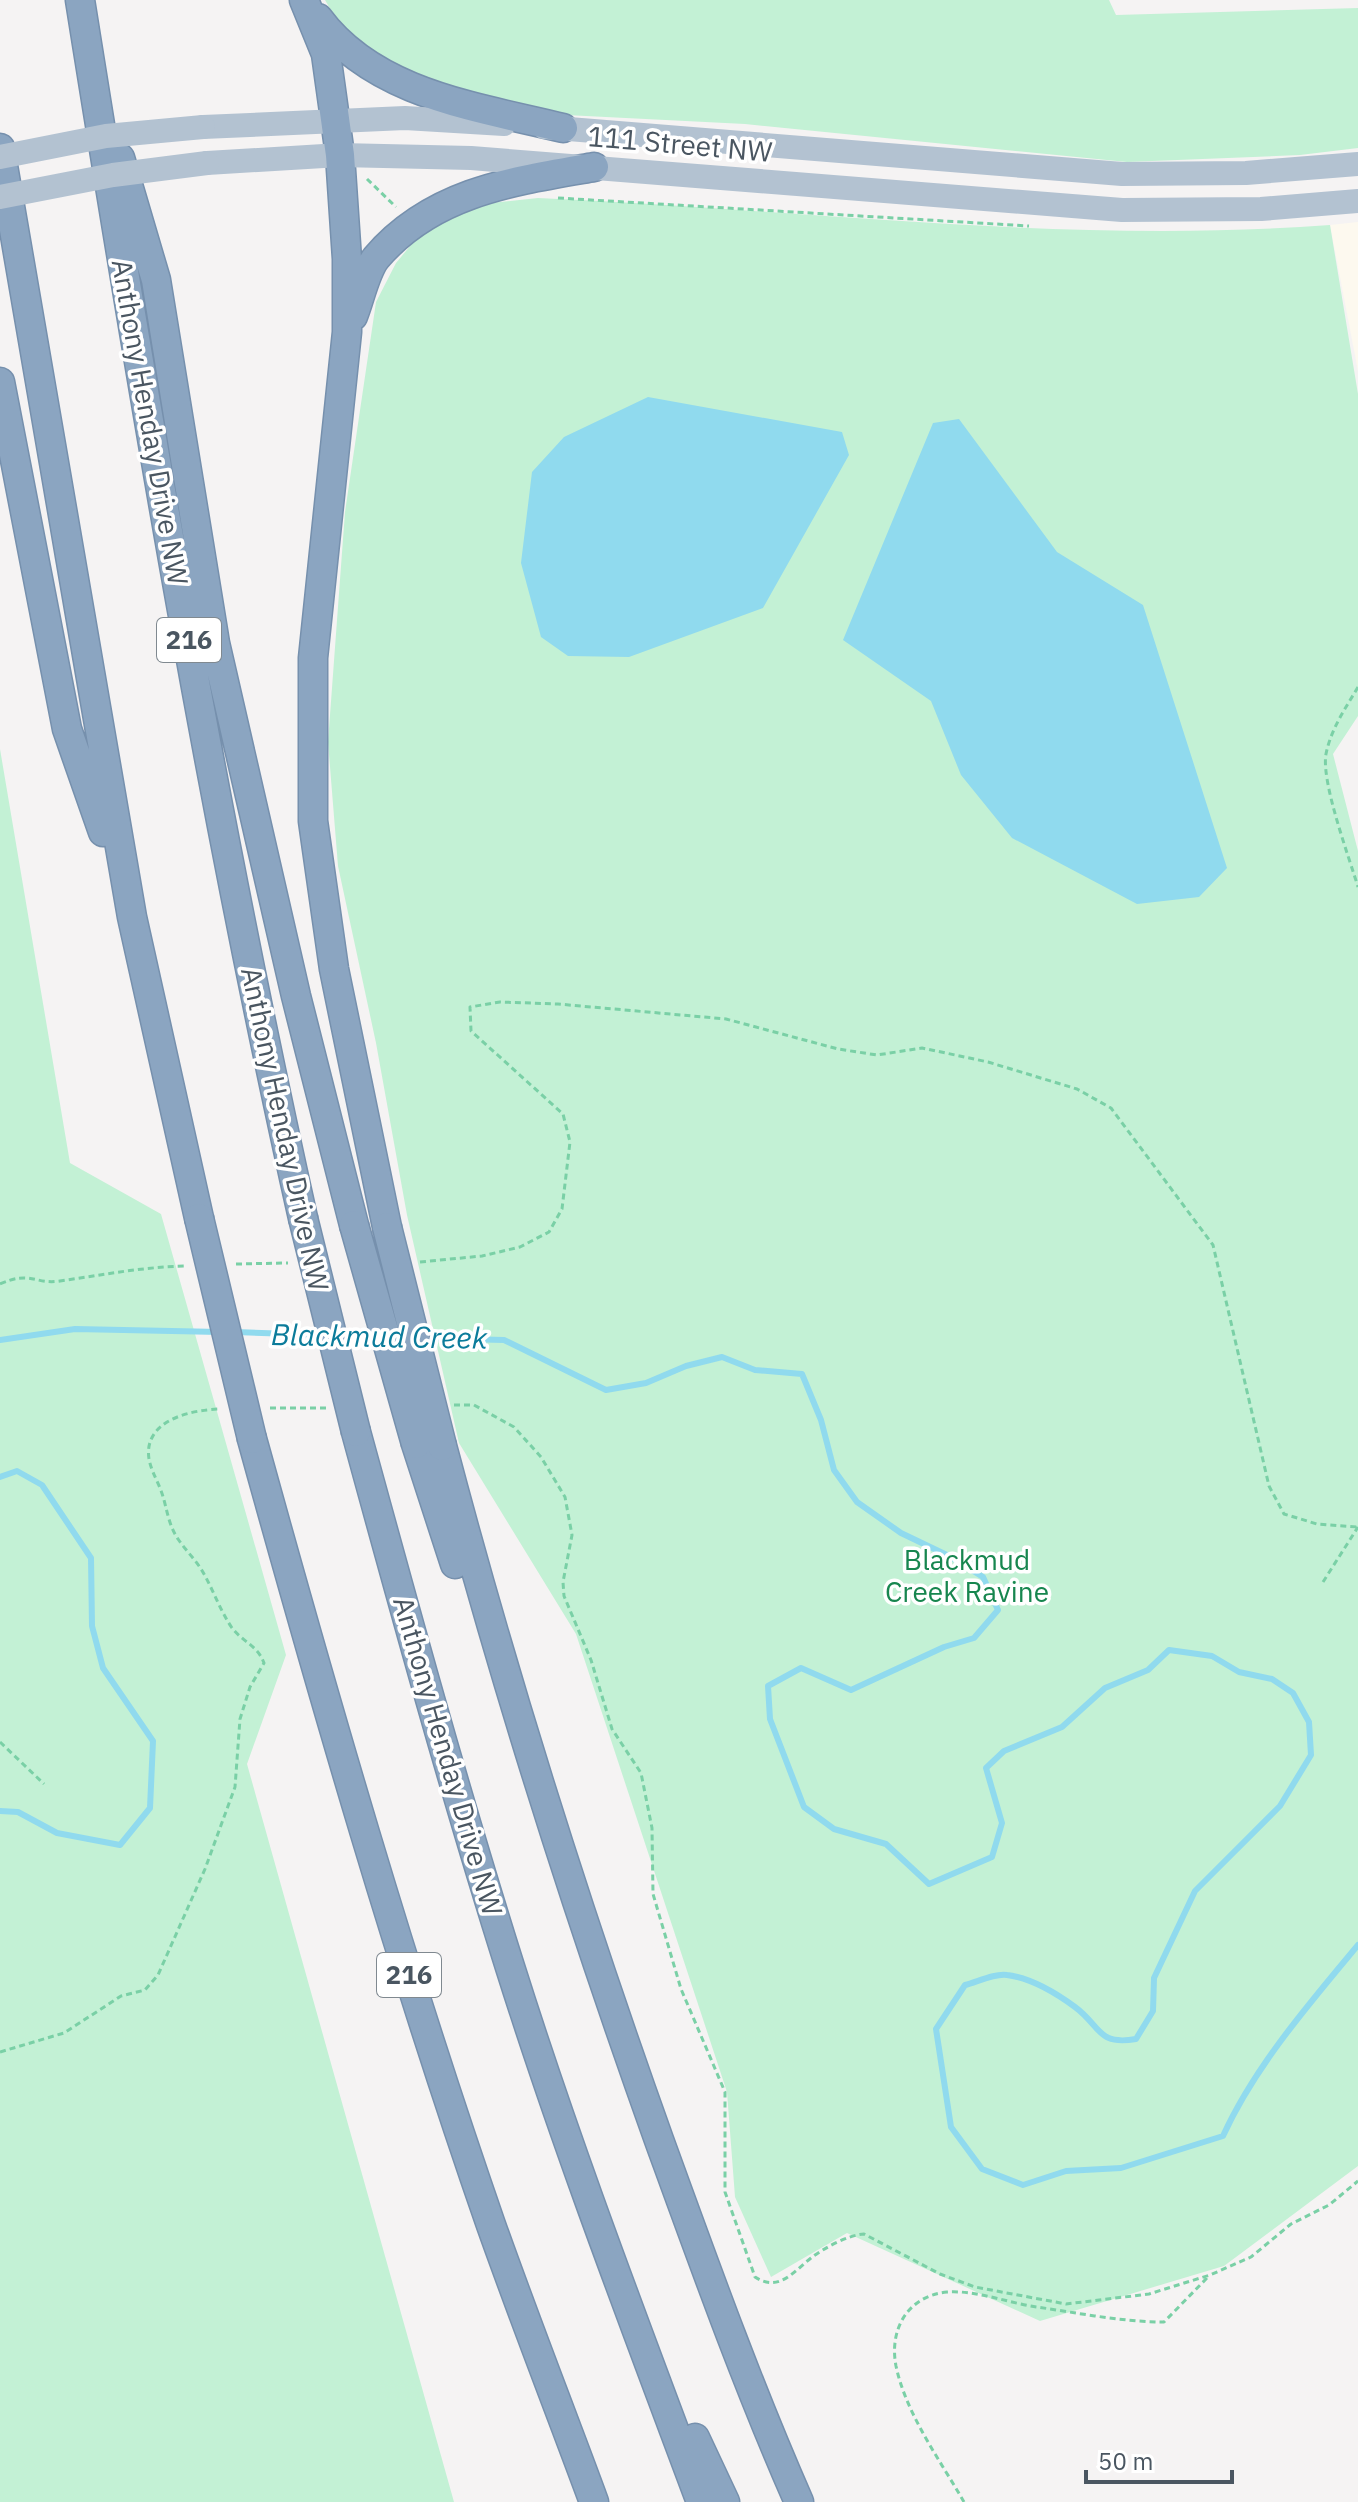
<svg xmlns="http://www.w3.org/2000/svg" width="1358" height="2502" font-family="'IBM Plex Sans',sans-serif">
	<rect width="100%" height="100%" fill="#f5f3f3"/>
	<path fill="#fdf9ef" d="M1358 222V371L1330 225Z"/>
	<path fill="#c3f1d5" d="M325 0H1109L1116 15 1358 8V148L1300 155 1127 162 745 124 566 115 409 76 369 57 339 24Z
		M538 198C801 209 1066 245 1330 225L1358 394V716L1333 754 1358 851V2166L1224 2266 1040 2321 847 2233 771 2277 735 2197 727 2092 576 1634 459 1443 407 1215 376 1043 338 866 328 742 345 512 376 302 396 263 421 233 481 204Z
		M0 749 70 1163 161 1214 286 1655 247 1764 454 2502H0Z"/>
	<path fill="#90daee" d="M648 397 842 432 849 455 763 608 629 657 568 656 541 637 521 563 532 472 564 437Z
		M959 419 1057 552 1143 605 1227 868 1199 897 1137 904 1012 838 961 775 931 701 843 640 933 423Z"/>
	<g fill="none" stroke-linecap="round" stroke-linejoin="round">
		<path stroke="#90daee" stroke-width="6" d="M235 1332 323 1335
			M339 1335 375 1337
			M423 1338 504 1340 606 1390 646 1383 686 1366 722 1357 755 1370 802 1374 821 1420 834 1470 857 1502 901 1533 949 1556 983 1577 998 1610 974 1638 944 1647 851 1690 801 1668 768 1686 770 1719 804 1807 834 1829 886 1844 929 1884 992 1857 1002 1823 986 1768 1004 1751 1062 1727 1105 1688 1148 1670 1169 1650 1212 1656 1239 1672 1272 1679 1293 1693 1309 1722 1311 1755 1280 1806 1195 1891 1154 1978 1153 2011 1136 2039C1097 2046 1101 2026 1075 2007 1056 1993 1031 1978 1007 1975 995 1973 977 1982 965 1985L936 2029 951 2127 982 2169 1023 2185 1066 2171 1121 2168 1223 2136C1255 2066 1309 2004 1358 1945
			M0 1340 75 1329 220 1332
			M0 1477 17 1471 42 1485 91 1558 92 1626 103 1668 153 1741 150 1808 120 1845 57 1833 18 1812 0 1811"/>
		<defs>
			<path id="highway" d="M80 0C145 408 213 815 303 1218
				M304 0 326 54 340 155 347 259V332L313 658V821L334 969 387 1227
				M318 18C374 94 477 107 563 128
				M0 148 132 917 199 1218
				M120 158 156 280 215 643 296 996 354 1225
				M353 316C360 299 365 272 376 258 432 192 513 181 594 167
				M0 382 67 729 103 832
				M356 1432C405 1611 454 1790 510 1967 567 2148 635 2325 701 2502
				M252 1439C325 1703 401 1966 491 2225 524 2318 560 2410 594 2502
				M416 1444 455 1564
				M442 1446C504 1681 577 1911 659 2140 703 2261 747 2384 799 2502
				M695 2438 725 2502"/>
		</defs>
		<use href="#highway" stroke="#7690ad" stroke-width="31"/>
		<path stroke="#7ad0a6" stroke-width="3" stroke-dasharray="6 4" stroke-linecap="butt" d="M367 179 396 207
			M558 198 1029 226
			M1358 687C1345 709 1331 729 1326 754 1321 782 1349 857 1358 887
			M420 1262 482 1256 520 1247 549 1232 562 1209 570 1142 563 1114 471 1031 470 1007 500 1002 558 1004 726 1019 838 1049 877 1055 922 1048 988 1062 1077 1089 1111 1108 1213 1245 1269 1486 1284 1514 1317 1524 1358 1527
			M236 1264 288 1263
			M0 1284C31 1270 35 1285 60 1281 102 1275 142 1267 185 1266
			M454 1405H474L514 1427 541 1457 565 1497 572 1535 563 1582 564 1596 591 1660 612 1729 641 1773 652 1828 653 1894 681 1989 725 2092V2192L755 2277C779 2293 794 2271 811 2258 824 2248 848 2235 864 2234L940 2274 975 2287 1066 2304 1149 2294 1210 2275 1251 2257 1291 2224 1329 2205 1358 2181
			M270 1408H327
			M1323 1582 1358 1527
			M0 1742 44 1784
			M0 2052 64 2033 121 1996 145 1990 158 1975 205 1869 235 1787 240 1719 250 1687 264 1663C258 1646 243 1642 232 1628 220 1610 214 1592 204 1574 197 1561 186 1551 178 1539 167 1523 167 1505 160 1488 156 1478 151 1470 149 1459 143 1420 191 1410 219 1409
			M964 2502C940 2460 906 2414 896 2366 889 2330 907 2296 947 2292 977 2290 1008 2303 1037 2307 1078 2313 1123 2322 1164 2322L1207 2278"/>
		<path stroke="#b3c2d1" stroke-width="24" d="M203 127 405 118 504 124
			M544 127 1122 174 1246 173 1358 164
			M207 163 340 155 471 158 1122 210 1261 209 1358 201"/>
		<use href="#highway" stroke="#8ba5c1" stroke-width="28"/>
		<defs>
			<path id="highway-bridge" d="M199 1218 252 1439
				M303 1218 356 1432
				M354 1225 416 1444
				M387 1227 442 1446"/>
		</defs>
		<use href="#highway-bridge" stroke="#7690ad" stroke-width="31" stroke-linecap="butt"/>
		<path stroke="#b3c2d1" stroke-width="24" d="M0 157 106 136 203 127
			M0 197 113 175 207 163"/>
		<use href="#highway-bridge" stroke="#8ba5c1" stroke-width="28"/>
	</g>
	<g text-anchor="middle" stroke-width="7" stroke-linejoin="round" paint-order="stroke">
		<g fill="#fff" stroke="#808990" stroke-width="2">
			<rect x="157" y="618" width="64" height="44" rx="6"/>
			<rect x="377" y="1953" width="64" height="44" rx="6"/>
		</g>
		<g font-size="26" font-weight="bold" fill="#4a5661">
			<text x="189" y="649">216</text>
			<text x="409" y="1984">216</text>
		</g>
		<g font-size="28" fill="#4a5661" stroke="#fff">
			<text transform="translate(680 144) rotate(5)" y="10">111 Street NW</text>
			<text transform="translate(150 422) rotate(80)" y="10">Anthony Henday Drive NW</text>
			<text transform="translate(285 1129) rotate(78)" y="10">Anthony Henday Drive NW</text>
			<text transform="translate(448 1756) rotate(74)" y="10">Anthony Henday Drive NW</text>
		</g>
		<g font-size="28" fill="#17864f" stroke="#fff">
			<text x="967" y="1570">Blackmud<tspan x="967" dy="32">Creek Ravine</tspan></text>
		</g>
		<g font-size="30" font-style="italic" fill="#0c7c9b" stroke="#fff">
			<text transform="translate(379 1337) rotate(1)" y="10">Blackmud Creek</text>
		</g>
	</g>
	<path d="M1086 2470v12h146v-12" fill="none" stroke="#4a5661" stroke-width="4"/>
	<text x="1098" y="2470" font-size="24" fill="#4a5661" stroke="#ffffff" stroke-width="6" paint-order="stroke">50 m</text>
</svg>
